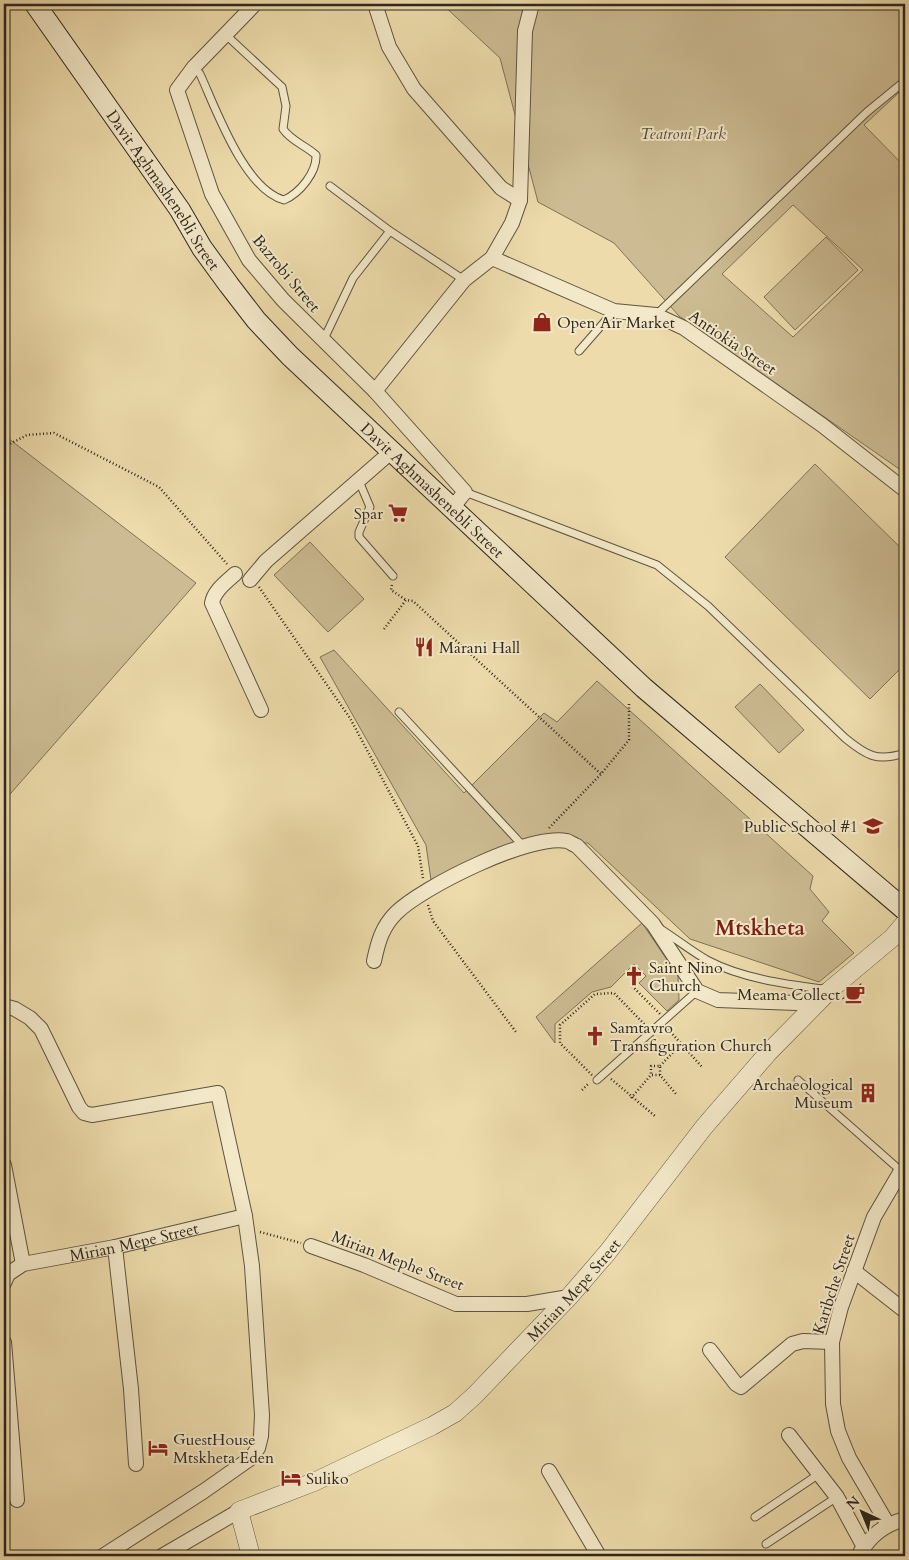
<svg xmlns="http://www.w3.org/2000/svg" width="909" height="1560" font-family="Cardo,serif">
	<rect width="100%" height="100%" fill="#eddbab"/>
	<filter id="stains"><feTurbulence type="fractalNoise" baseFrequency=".004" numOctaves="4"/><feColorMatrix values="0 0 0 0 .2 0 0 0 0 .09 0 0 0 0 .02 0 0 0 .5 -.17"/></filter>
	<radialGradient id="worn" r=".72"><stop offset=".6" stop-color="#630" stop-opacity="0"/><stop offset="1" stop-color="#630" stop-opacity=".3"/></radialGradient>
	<path fill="#cdbc93" stroke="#7e7258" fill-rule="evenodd" d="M442 4H905V87L864 125 905 167V473L679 316 614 243 538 202 500 58ZM793 205 863 270 793 337 722 274Z
		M826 237 858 270 795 330 764 297Z
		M4 435 196 583 4 801Z
		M815 464 905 552V664L870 699 725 557Z
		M310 542 364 599 328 632 274 575Z
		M334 650 464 793 544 713 557 722 597 681 813 876 810 889 829 912 822 921 854 953 819 982 690 939 588 843 510 845 431 880 426 845 320 657Z
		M760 684 804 730 779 753 735 707Z
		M642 923 678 976 679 1000 667 1011 639 983 646 976 634 964 611 987 592 992 555 1024V1043L536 1017Z"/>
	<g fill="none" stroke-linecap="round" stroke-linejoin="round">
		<defs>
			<path id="service" d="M194 67 200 74C216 109 244 189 284 200 300 193 317 172 316 155 305 145 291 141 283 129L286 106 282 87 226 35
				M330 186 390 231 464 280
				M656 315 867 112 900 85 905 84
				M323 341 353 278 390 231
				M579 351 614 311
				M359 481 370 507 359 532V537L393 576
				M465 492 657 565 708 606 845 738C867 756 877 762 905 753
				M399 712 524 847
				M659 928C675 938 691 951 707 960 741 978 784 984 822 989
				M597 1080 697 991
				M798 1080 901 1171
				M755 1517 819 1474
				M766 1544 837 1497"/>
			<g id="minor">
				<path d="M375 4 389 47 414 89 501 188 520 200"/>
				<path d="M253 6 194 67 177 90 212 194 249 260 283 300 375 391 465 492 452 508"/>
				<path d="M492 258 614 311 656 315 684 328 822 425 905 490"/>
				<path d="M375 391 464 280 492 258 512 223 520 200 525 31 532 4"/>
				<path d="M235 574C226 582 214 591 212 603L261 710"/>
				<path d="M250 580 266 561 391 452"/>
				<path d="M374 961C378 942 382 927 396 913 422 887 531 833 567 841 570 842 574 845 577 846L653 924 697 991 718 1000 797 1003 826 991"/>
				<path d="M4 1006 15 1009 30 1018 41 1029 79 1107 84 1113 92 1115 218 1093 245 1216 252 1266 262 1415 261 1436 258 1448 251 1458 204 1491 103 1556"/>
				<path d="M4 1165 23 1264"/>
				<path d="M311 1246 364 1265 456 1304H527L569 1297"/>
				<path d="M115 1247 131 1389 136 1464"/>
				<path d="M854 1271 905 1311"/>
				<path id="s1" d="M4 1283 8 1274 23 1264 115 1247 245 1216"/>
				<path d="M4 1342 17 1500"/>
				<path d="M710 1350 736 1384 741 1387 792 1344 803 1341 832 1342"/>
				<path d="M789 1435 837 1497 864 1547"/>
				<path d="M549 1471 599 1556"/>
				<path d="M887 1523 849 1458 838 1431 833 1404 832 1342 841 1307 874 1217 901 1171"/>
				<path d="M162 1556 239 1511"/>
				<path d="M858 1556C870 1536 883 1525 905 1519"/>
			</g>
			<g id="tertiary">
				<path id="s2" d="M251 1556 239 1511 314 1482 432 1426 455 1413 474 1396 569 1297 607 1253 704 1127 768 1053 830 990 892 938 905 923"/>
			</g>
			<g id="secondary">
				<path id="s3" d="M35 4 180 210 202 248 229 285 256 320 290 356 644 688 905 910"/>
			</g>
		</defs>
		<use href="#service" stroke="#5e5440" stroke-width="9"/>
		<use href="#minor" stroke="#5e5440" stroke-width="16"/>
		<use href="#tertiary" stroke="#5e5440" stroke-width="19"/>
		<use href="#secondary" stroke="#2f271d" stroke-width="22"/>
		<path stroke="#2f271d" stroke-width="2.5" stroke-dasharray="1 2.5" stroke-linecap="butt" d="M4 447 27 435 54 433 159 487 227 564
			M392 585 391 590 406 600
			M259 587 350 718 418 846 423 878
			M384 629 406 600 413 601 601 774
			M549 828 601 774 629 740V704
			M428 905 433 921 516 1032
			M860 984 866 992 864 993
			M632 986 660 1014
			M843 998 848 1005 850 1004
			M668 1029 702 1067
			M660 1066 680 1045
			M592 1075 560 1043V1025L595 994 614 993 646 1026
			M660 1075H651V1066H660V1075L676 1094
			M611 1079 655 1116
			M582 1090 588 1084
			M631 1098 651 1075
			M260 1232 301 1243"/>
		<use href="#service" stroke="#f3e8c8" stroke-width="7"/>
		<use href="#minor" stroke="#f3e8c8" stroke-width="14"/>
		<use href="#tertiary" stroke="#f3e8c8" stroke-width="18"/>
		<use href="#secondary" stroke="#f3e8c8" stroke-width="20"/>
	</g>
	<defs>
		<symbol id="shop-bare" viewBox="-9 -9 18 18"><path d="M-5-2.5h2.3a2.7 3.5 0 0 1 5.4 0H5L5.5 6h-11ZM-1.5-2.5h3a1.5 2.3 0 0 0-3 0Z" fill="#8f2418" stroke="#f3e8c8" stroke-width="2.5" paint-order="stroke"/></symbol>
		<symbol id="supermarket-bare" viewBox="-9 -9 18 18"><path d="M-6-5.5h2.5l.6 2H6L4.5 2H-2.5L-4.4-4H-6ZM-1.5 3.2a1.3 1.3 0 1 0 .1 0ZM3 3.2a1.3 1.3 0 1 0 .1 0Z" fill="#8f2418" stroke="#f3e8c8" stroke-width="2.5" paint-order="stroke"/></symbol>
		<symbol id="restaurant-bare" viewBox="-9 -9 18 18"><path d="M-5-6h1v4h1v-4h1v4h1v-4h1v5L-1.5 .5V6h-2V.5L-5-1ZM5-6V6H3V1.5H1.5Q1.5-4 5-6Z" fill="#8f2418" stroke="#f3e8c8" stroke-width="2.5" paint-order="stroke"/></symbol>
		<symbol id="school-bare" viewBox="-9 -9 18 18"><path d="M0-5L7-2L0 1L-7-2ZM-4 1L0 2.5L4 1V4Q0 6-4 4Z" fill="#8f2418" stroke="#f3e8c8" stroke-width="2.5" paint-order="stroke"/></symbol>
		<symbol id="church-bare" viewBox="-9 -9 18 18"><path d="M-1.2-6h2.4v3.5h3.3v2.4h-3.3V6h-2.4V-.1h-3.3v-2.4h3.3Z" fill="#8f2418" stroke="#f3e8c8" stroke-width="2.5" paint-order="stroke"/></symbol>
		<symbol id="cafe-bare" viewBox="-9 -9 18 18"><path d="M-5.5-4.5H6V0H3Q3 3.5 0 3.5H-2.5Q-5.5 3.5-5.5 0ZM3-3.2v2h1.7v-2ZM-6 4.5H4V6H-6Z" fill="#8f2418" stroke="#f3e8c8" stroke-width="2.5" paint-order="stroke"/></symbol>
		<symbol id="building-bare" viewBox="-9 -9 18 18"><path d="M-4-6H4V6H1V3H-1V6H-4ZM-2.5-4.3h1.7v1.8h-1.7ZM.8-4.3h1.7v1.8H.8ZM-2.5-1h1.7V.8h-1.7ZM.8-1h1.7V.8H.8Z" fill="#8f2418" stroke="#f3e8c8" stroke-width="2.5" paint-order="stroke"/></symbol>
		<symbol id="hotel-bare" viewBox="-9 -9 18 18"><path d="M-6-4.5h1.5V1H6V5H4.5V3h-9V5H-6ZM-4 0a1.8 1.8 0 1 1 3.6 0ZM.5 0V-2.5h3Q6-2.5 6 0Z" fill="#8f2418" stroke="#f3e8c8" stroke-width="2.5" paint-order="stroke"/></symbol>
	</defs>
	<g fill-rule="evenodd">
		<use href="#shop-bare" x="528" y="308" width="28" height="28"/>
		<use href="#supermarket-bare" x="384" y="499" width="28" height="28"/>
		<use href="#restaurant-bare" x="410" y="633" width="28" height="28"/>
		<use href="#school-bare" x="859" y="812" width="28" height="28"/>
		<use href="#church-bare" x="620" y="962" width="28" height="28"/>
		<use href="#cafe-bare" x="841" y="980" width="28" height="28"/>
		<use href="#church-bare" x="581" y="1022" width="28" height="28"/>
		<use href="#building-bare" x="854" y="1079" width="28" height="28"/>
		<use href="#hotel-bare" x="144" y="1434" width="28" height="28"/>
		<use href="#hotel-bare" x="277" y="1464" width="28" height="28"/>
	</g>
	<g text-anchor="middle" stroke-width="4" stroke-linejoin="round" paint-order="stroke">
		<g font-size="16" font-style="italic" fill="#564c3a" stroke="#f3e8c8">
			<text x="683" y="139">Teatroni Park</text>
		</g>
		<g font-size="16" fill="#2f271d" stroke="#f3e8c8">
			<text dy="6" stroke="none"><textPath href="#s3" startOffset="226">Davit Aghmashenebli Street</textPath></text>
			<text transform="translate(287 273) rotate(50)" y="6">Bazrobi Street</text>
			<text transform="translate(733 342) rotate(34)" y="6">Antiokia Street</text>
			<text dy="6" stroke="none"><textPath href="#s3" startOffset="631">Davit Aghmashenebli Street</textPath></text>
			<text dy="6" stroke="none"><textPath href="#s1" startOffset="141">Mirian Mepe Street</textPath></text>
			<text transform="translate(398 1260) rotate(21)" y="6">Mirian Mephe Street</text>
			<text transform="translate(833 1284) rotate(-72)" y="6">Karibche Street</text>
			<text dy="6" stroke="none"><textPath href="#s2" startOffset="455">Mirian Mepe Street</textPath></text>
		</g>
		<g font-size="16" fill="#2f271d" stroke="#f3e8c8" text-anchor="start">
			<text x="557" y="328">Open Air Market</text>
			<text x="383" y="519" text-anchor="end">Spar</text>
			<text x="439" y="653">Marani Hall</text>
			<text x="858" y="832" text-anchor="end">Public School #1</text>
			<text x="649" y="973">Saint Nino<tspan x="649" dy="18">Church</tspan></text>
			<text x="840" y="1000" text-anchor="end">Meama Collect</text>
			<text x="610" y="1033">Samtavro<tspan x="610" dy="18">Transfiguration Church</tspan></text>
			<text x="853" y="1090" text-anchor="end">Archaeological<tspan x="853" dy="18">Museum</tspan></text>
			<text x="173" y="1445">GuestHouse<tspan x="173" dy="18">Mtskheta Eden</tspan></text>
			<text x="306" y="1484">Suliko</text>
		</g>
		<g font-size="21" font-weight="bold" fill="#7a1f14" stroke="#f3e8c8">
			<text x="760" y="935">Mtskheta</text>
		</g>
	</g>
	<rect width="909" height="1560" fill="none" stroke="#eddbab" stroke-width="20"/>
	<rect x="5" y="5" width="899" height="1550" fill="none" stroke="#2f271d" stroke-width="2.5"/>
	<rect x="10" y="10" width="889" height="1540" fill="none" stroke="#2f271d"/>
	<g transform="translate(862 1512) rotate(316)" stroke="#f3e8c8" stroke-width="4" paint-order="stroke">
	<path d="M0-4L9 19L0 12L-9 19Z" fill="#2f271d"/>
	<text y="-8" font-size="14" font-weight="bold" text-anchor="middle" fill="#2f271d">N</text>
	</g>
	<rect width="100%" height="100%" filter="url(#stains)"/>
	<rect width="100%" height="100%" fill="url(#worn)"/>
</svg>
